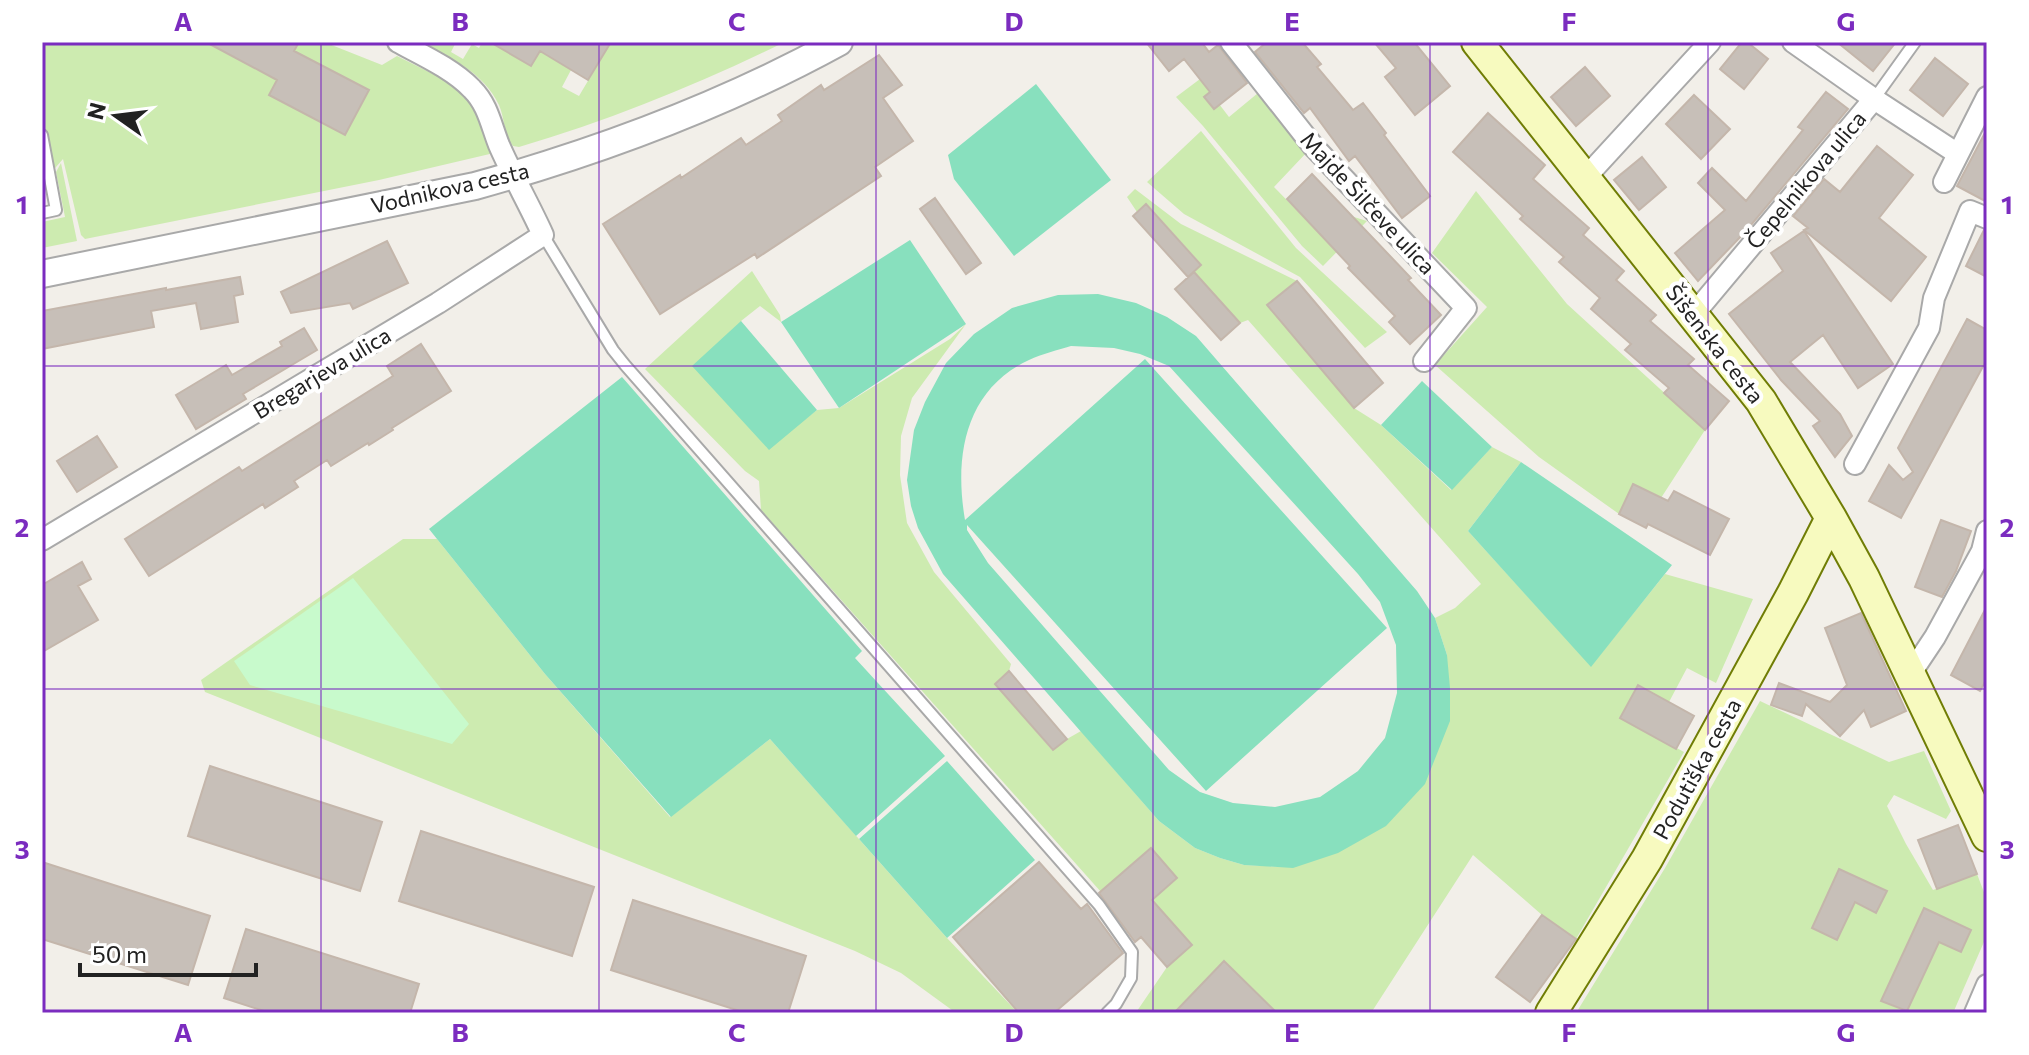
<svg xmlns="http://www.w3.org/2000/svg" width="2029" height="1055" font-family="Commissioner,sans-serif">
	<rect width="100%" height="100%" fill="#f2efe9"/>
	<path fill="#cdebb0" d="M42 42H206L277 80 270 95 345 135 369 90 294 51 299 42H324L382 65 397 56 463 89 481 115 494 153 379 180 85 239 81 235 63 159 49 175 42 166Z
		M423 42H456L451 52 463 59 472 44 479 48 482 42H490L531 66 540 51 571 70 562 87 579 96 611 42H785C699 84 611 120 519 147L513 146C503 133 505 119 499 105 483 72 453 60 423 42Z
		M1200 79 1229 117 1258 93 1308 151 1274 187 1328 242 1354 217 1367 221 1323 266 1302 246 1203 126 1176 97Z
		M1201 131 1296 248 1387 332 1365 348 1300 277 1184 214 1147 182Z
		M61 163 77 241 42 248V222L65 217 56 172Z
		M1135 189 1181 224 1297 281 1268 306 1354 408 1381 425 1451 490 1492 447 1521 462 1468 531 1591 666 1665 574 1753 599 1716 683 1687 668 1669 702 1621 718 1684 752 1576 939 1542 915 1473 855 1371 1013H1277L1224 961 1174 1013H1139L1137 1011 1167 967 1192 945 1152 900 1177 878 1151 848 1101 892 761 510 759 481 745 471 645 369 752 271 780 315 781 322 760 306 741 321 767 448 817 410 839 408 950 339 966 324 912 398 901 436 900 475 907 523 934 572 1011 664 1009 671 995 684 1052 750 1067 739 1081 731 1159 821 1195 848 1220 858 1244 865 1290 867 1447 655 1435 618 1455 608 1481 584 1248 320 1240 323 1194 272 1201 264 1147 204 1137 212 1127 197Z
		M1476 191 1567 304 1705 430 1661 498 1633 485 1619 514 1539 457 1435 365 1487 307 1432 253Z
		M403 539H437L545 674 670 817 770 739 947 938 1018 1013H956L901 973 855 951 205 692 201 680Z
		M1760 701 1889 762 1924 751 1951 811 1946 819 1894 795 1887 806 1906 844 1933 890 1977 874 1987 900V935L1953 1013H1576L1665 868Z"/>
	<path fill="#c8facc" d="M353 578 469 724 452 744 250 685 234 661Z"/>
	<path fill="#88e0be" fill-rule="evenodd" d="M1036 84 1111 180 1014 256 954 179 948 155Z
		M910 240 966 324 839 408 781 322Z
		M1098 294 1136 303 1167 317 1196 336 1417 591 1435 618 1447 655 1450 688V721L1425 784 1386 826 1338 853 1293 868 1244 865 1220 858 1195 848 1159 821 943 574 918 528 911 506 907 480 914 430 925 402 946 363 974 334 1012 308 1058 295ZM1071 346 1114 348 1140 354 1169 366 1358 574 1380 602 1396 645 1397 693 1385 738 1358 771 1320 797 1275 807 1233 803 1200 792 1169 770 988 563 967 530V525L1206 791 1387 628 1145 359 965 520C954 456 965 390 1029 360 1042 354 1058 350 1071 346Z
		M741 321 817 410 769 450 692 366Z
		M622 377 862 651 855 658 945 756 856 836 770 739 671 817 545 674 429 529Z
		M1422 381 1492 447 1452 490 1381 425Z
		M1521 462 1672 565 1591 667 1468 531Z
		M947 761 1035 860 947 938 859 839Z"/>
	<path fill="#c7bfb8" stroke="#c4b6ab" stroke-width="2" d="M206 42H299L294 51 369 90 345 135 269 95 277 80Z
		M490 42H611L588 80 540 51 531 66Z
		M1146 42H1206L1203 44 1209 52 1218 45 1247 83 1214 109 1204 97 1210 92 1184 59 1169 71Z
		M1267 42H1302L1321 64 1317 67 1353 110 1363 103 1386 133 1384 135 1430 196 1402 218 1355 156 1349 161 1310 108 1304 113 1255 52Z
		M1374 42H1414L1450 86 1415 115 1385 77 1396 68Z
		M1742 42H1747L1768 59 1744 89 1720 69Z
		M1837 42H1896L1873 71Z
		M879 55 902 85 883 98 913 141 875 167 881 176 757 258 755 254 660 314 603 224 680 175 681 178 741 138 746 145 782 121 778 115 821 85 824 90Z
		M1935 58 1968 84 1943 116 1910 90Z
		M1585 67 1610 96 1576 126 1551 97Z
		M1826 92 1848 109 1746 231 1698 281 1675 253 1725 210 1698 183 1712 168 1746 201 1803 130 1798 127Z
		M1694 95 1730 129 1701 159 1666 124Z
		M1488 113 1545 165 1533 179 1589 228 1583 235 1624 271 1616 280 1656 315 1650 321 1694 359 1688 365 1729 401 1705 430 1664 393 1669 388 1625 350 1631 344 1591 309 1600 298 1559 262 1564 257 1520 219 1523 216 1453 152Z
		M1987 129V202L1957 186Z
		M1877 146 1913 175 1879 218 1926 257 1891 301 1804 230 1808 228 1793 216 1824 179 1840 192Z
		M1642 157 1666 187 1639 210 1614 180Z
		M1312 174 1411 278 1408 280 1441 315 1410 344 1389 322 1395 316 1348 268 1350 266 1287 199Z
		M935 198 981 263 966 274 920 209Z
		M1146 204 1201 265 1188 277 1133 216Z
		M1984 230 1987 231V277L1966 266Z
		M1804 231 1893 364 1858 388 1823 335 1790 362 1840 414 1852 436 1835 457 1813 426 1820 421 1781 380 1729 314 1783 271 1771 253Z
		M387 241 408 283 353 309 350 303 291 313 281 292Z
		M1194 272 1240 323 1221 340 1175 289Z
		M240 277 243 294 234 296 238 322 201 329 196 303 151 311 154 327 42 349V311L166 288V290Z
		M1297 281 1383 383 1354 408 1267 305Z
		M1967 319 1987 330V359L1901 518 1869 501 1889 465 1903 480 1913 472 1898 448Z
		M304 328 317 350 243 394 246 399 196 429 176 395 226 365 232 375 282 346 280 342Z
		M421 344 451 391 392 428 393 430 369 445 368 443 331 466 327 460 294 481 298 487 265 508 263 504 149 576 125 539 239 467 242 471 393 376 387 366Z
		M97 436 117 467 77 492 57 461Z
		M1633 484 1668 501 1674 491 1729 519 1710 555 1648 524 1646 528 1619 514Z
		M1941 520 1971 531 1956 571 1942 597 1915 587Z
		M82 562 91 579 78 586 98 620 42 652V585Z
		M1987 606V678L1980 691 1951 675Z
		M1861 613 1906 711 1871 727 1864 710 1840 736 1806 704 1802 716 1771 705 1779 683 1830 702 1847 685 1825 628Z
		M1009 671 1067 739 1053 750 995 684Z
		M1638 685 1694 716 1676 749 1620 718Z
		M210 766 382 822 360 891 188 836Z
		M1958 825 1977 874 1937 889 1918 840Z
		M421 831 594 887 572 956 399 901Z
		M1151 848 1177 878 1152 900 1192 945 1167 967 1141 937 1135 942 1099 893Z
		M42 862 210 916 188 985 42 939Z
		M1039 862 1081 909 1087 904 1123 953 1054 1013H1019L953 937Z
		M1839 869 1887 891 1876 913 1855 902 1837 940 1812 928Z
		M633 900 806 956 788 1013H746L611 970Z
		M1924 908 1971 930 1961 952 1939 942 1907 1011 1881 1001Z
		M1542 915 1576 939 1530 1002 1496 977Z
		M246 929 419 984 410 1013H270L224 998Z
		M1224 961 1277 1013H1174Z"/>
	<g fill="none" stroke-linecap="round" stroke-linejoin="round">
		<defs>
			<path id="service" d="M1874 99 1915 42
				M42 135 56 210 42 213
				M543 235 613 350 625 365 1099 905 1132 952 1131 978 1116 1004 1107 1013"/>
			<path id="minor" d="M1231 42 1313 146 1466 308 1424 361
				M1793 42 1874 99 1958 154
				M1585 178 1710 42
				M1944 182 1987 97
				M1693 315 1874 99
				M1855 464 1929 328 1934 298 1970 211 1987 218
				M42 540 438 303 543 235C529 204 512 175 499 145 491 125 488 105 472 89 453 69 422 55 398 42
				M1911 673 1935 637 1982 551 1987 531
				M1975 1013 1987 985"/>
			<path id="tertiary" d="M42 274 475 186C601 151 724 105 839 42"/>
			<path id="secondary" d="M1477 42 1761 401 1831 518 1864 578 1987 836
				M1551 1013 1647 859 1793 593 1831 518"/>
		</defs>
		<use href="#service" stroke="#a9a9a9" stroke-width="14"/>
		<use href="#minor" stroke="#a9a9a9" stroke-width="24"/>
		<use href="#tertiary" stroke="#a9a9a9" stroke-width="30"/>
		<use href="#secondary" stroke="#707d05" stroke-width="34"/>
		<use href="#service" stroke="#fff" stroke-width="10"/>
		<use href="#minor" stroke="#fff" stroke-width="20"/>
		<use href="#tertiary" stroke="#fff" stroke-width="26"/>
		<use href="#secondary" stroke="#f7fabf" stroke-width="30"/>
	</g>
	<path fill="none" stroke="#7b2cbf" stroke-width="2" stroke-opacity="0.55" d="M321 42V1013M599 42V1013M876 42V1013M1153 42V1013M1430 42V1013M1708 42V1013M42 366H1987M42 689H1987"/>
	<g text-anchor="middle" stroke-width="8" stroke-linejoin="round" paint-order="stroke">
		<g font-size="22" fill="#222" stroke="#fff">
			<text transform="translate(1806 180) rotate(-50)" y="8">Čepelnikova ulica</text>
			<text transform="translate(450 188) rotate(-13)" y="8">Vodnikova cesta</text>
			<text transform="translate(1368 203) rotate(47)" y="8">Majde Šilčeve ulica</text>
			<text transform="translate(1715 344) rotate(52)" y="8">Šišenska cesta</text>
			<text transform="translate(322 373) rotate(-31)" y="8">Bregarjeva ulica</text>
			<text transform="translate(1697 769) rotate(-61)" y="8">Podutiška cesta</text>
		</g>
	</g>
	<rect width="2029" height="1055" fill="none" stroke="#ffffff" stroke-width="88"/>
	<g transform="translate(116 116) rotate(284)" stroke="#ffffff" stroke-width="6" paint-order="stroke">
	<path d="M0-6L14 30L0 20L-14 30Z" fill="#222222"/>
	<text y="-12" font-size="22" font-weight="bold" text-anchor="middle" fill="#222222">N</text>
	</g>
	<path d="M80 963v12h176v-12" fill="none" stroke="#222222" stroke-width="4"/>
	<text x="92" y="963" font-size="24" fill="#222222" stroke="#ffffff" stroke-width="6" paint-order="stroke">50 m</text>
	<rect x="44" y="44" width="1941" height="967" fill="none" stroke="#7b2cbf" stroke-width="3"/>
	<g font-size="26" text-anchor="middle" font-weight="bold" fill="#7b2cbf">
		<text x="183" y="31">A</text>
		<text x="460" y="31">B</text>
		<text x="737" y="31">C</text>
		<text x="1014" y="31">D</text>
		<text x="1292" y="31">E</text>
		<text x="1569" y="31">F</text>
		<text x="1846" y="31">G</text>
		<text x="22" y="214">1</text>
		<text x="2007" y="214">1</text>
		<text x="22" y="537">2</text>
		<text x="2007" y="537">2</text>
		<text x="22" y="859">3</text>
		<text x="2007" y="859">3</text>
		<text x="183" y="1042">A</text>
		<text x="460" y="1042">B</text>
		<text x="737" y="1042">C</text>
		<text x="1014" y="1042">D</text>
		<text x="1292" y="1042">E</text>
		<text x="1569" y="1042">F</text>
		<text x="1846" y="1042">G</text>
	</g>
</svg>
